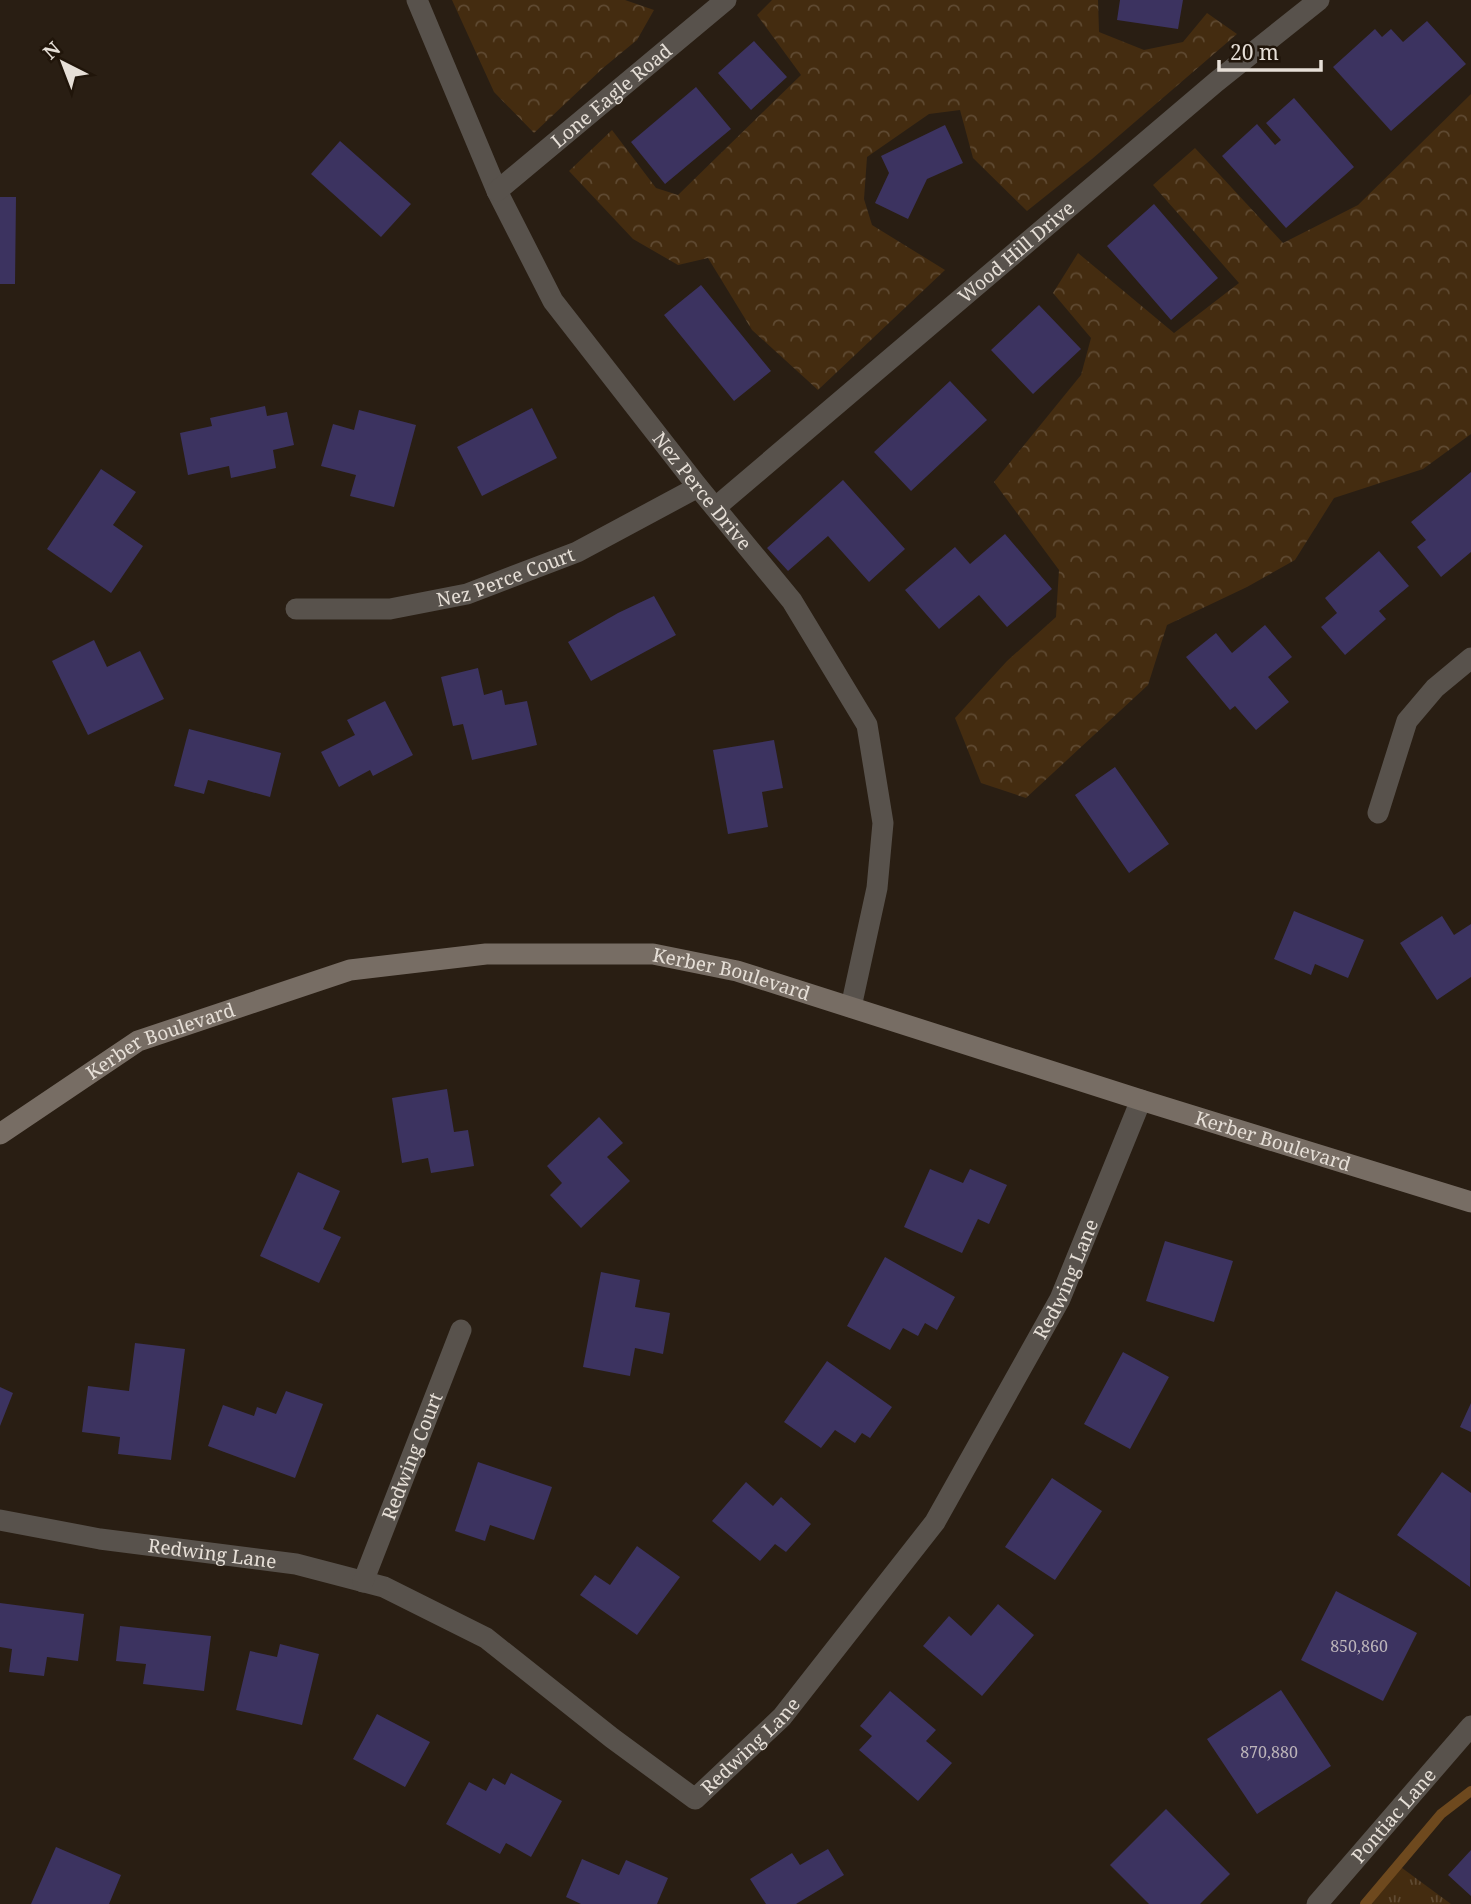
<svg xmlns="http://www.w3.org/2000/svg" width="1471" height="1904" font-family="'Noto Serif',serif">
	<defs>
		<pattern id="grass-tufts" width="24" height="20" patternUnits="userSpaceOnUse" patternTransform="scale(1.75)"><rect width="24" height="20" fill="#442c10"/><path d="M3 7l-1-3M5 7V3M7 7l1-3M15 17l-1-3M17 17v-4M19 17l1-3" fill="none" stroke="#5f4a32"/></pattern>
		<pattern id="forest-crowns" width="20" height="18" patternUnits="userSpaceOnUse" patternTransform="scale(1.75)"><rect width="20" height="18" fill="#442c10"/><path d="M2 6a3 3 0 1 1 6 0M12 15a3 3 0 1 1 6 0" fill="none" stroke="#5f4a32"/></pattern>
	</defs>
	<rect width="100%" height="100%" fill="#291e13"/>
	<path fill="url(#grass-tufts)" d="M1398 1865 1451 1904H1362Z"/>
	<path fill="url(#forest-crowns)" d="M452 0H625L654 10 637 40 603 68 534 133 494 92Z
		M772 0H1098L1099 32 1144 50 1183 42 1207 13 1237 34 1092 159 1027 211 973 158 960 110 929 114 867 157 864 199 872 225 945 270 818 390 752 330 708 258 678 265 633 239 569 171 612 130 656 188 678 195 801 75 757 15Z
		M1471 94V434L1423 469 1334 498 1295 560 1247 587 1167 625 1148 685 1026 798 981 783 955 718 1007 661 1056 617 1059 570 994 482 1081 375 1091 338 1053 293 1078 253 1174 333 1239 283 1153 185 1195 148 1283 243 1358 205Z"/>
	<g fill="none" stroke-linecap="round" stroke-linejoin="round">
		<path stroke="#6e491e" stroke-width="10" d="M1365 1904 1441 1814 1471 1791"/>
	</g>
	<path fill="#3c3360" d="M1120 0H1183L1178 29 1117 20Z
		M1427 21 1466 64 1391 131 1333 67 1375 29 1382 37 1391 29 1403 42Z
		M754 41 787 77 751 110 718 73Z
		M696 87 731 129 665 184 631 142Z
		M1294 98 1354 167 1286 228 1222 156 1257 124 1275 145 1281 140 1266 123Z
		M945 125 963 163 927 179 908 219 875 203 889 173 881 156Z
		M340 141 411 204 381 237 311 174Z
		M0 197H16L15 284H0Z
		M1154 204 1218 278 1171 320 1107 246Z
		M701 285 771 371 734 401 664 315Z
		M1039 305 1081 349 1033 394 991 350Z
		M950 381 987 420 911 491 874 452Z
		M265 406 267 416 287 412 294 445 273 450 276 468 231 478 229 466 188 475 180 433 212 426 210 418Z
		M532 408 557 458 482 496 457 447Z
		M359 410 416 425 394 507 350 496 356 475 321 466 333 424 354 430Z
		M101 469 136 492 113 525 143 546 111 593 47 549Z
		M1471 472V552L1441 577 1417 547 1426 540 1411 522Z
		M843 480 905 549 869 582 828 536 788 571 767 548Z
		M1005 534 1052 589 1007 627 979 595 939 629 905 590 955 547 970 564Z
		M1379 551 1409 586 1379 611 1386 619 1345 655 1321 627 1337 613 1325 598Z
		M654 596 676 635 591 681 568 642 618 613Z
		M1265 625 1292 657 1268 677 1289 702 1256 730 1235 706 1230 710 1186 657 1216 633 1232 653Z
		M94 640 107 667 140 651 164 699 88 735 52 661Z
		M478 668 484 695 502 690 505 705 527 701 537 745 472 760 463 724 453 726 441 677Z
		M385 701 413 755 373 776 370 770 339 787 321 752 355 735 347 720Z
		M189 729 281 753 270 797 208 780 204 794 174 786Z
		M774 740 783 788 762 792 768 827 728 834 713 750Z
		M1115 767 1169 844 1129 873 1075 795Z
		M1294 911 1364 940 1348 978 1315 964 1311 975 1274 959Z
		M1442 916 1454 935 1471 924V977L1437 1000 1400 943Z
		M447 1089 454 1132 468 1130 474 1166 431 1173 428 1158 402 1163 392 1098Z
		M599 1117 623 1143 607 1157 630 1181 581 1228 550 1195 562 1183 547 1166Z
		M930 1169 963 1183 970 1169 1007 1185 989 1224 978 1219 962 1253 904 1227Z
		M298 1172 340 1191 323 1229 341 1237 319 1283 260 1256Z
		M1165 1241 1233 1261 1214 1322 1146 1301Z
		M885 1257 955 1297 937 1330 925 1323 918 1336 903 1328 890 1350 847 1326Z
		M601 1272 640 1280 635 1307 670 1313 663 1354 635 1348 630 1376 583 1367Z
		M135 1343 185 1349 171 1460 118 1454 120 1437 82 1432 88 1386 129 1391Z
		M1123 1352 1169 1377 1130 1449 1084 1424Z
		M827 1361 892 1407 870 1438 862 1433 855 1443 835 1430 821 1448 784 1422Z
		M0 1387 13 1393 0 1426Z
		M286 1391 323 1404 295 1478 208 1446 223 1405 254 1416 257 1407 276 1414Z
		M1471 1403V1432L1460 1427Z
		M478 1462 552 1487 534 1540 490 1525 485 1541 455 1531Z
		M1442 1472 1471 1493 1470 1587 1397 1535Z
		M1052 1478 1102 1511 1055 1580 1005 1547Z
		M746 1482 773 1506 781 1497 811 1524 786 1552 775 1544 760 1561 712 1521Z
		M637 1546 680 1577 637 1635 580 1595 595 1575 610 1585Z
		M1336 1591 1417 1633 1383 1701 1301 1660Z
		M0 1603 84 1614 78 1661 47 1657 44 1676 9 1672 12 1649 0 1647Z
		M998 1604 1034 1635 982 1696 923 1646 949 1616 971 1636Z
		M120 1626 211 1636 204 1691 143 1684 146 1664 116 1661Z
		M280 1644 319 1654 302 1725 236 1710 250 1651 277 1657Z
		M1281 1690 1331 1766 1257 1814 1207 1739Z
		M890 1691 936 1730 926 1741 952 1763 918 1801 859 1750 872 1736 860 1726Z
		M377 1714 430 1742 405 1787 353 1759Z
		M511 1773 562 1801 531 1857 506 1843 500 1854 446 1824 469 1782 486 1791 493 1778 505 1785Z
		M1166 1809 1230 1874 1200 1904H1149L1110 1865Z
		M56 1847 121 1875 109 1904H31Z
		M828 1849 844 1875 796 1904H766L750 1879 792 1853 800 1865Z
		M1471 1850V1896L1448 1875Z
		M582 1859 619 1875 626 1860 668 1878 657 1904H581L566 1897Z"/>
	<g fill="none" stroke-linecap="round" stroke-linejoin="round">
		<g stroke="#58524c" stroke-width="21">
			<path id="s1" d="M417 0 497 191 553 301 698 487 792 601 867 725 883 823 877 888 851 1007"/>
			<path id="s2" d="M497 191 726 0"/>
			<path id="s3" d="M716 507 1216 82 1319 0"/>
			<path id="s4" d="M296 609H390L467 594 577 552 698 487"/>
			<path d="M1378 813 1407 721 1435 688 1471 658"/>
			<path id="s5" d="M0 1520 100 1539 296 1564 384 1587 486 1638 612 1738 695 1799 782 1717 935 1522 1060 1299 1141 1100"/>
			<path id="s6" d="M363 1582 461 1330"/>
			<path id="s7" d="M1317 1904 1471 1726"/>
		</g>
		<path stroke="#776d64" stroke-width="21" id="s8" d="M0 1134 138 1041 350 970 486 954H653L737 971 1141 1100 1471 1202"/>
	</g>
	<g text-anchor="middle" stroke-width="5" stroke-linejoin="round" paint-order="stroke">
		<g font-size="16" fill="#bcb4b9">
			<text x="1359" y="1652">850,860</text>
			<text x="1269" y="1758">870,880</text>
		</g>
		<g font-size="19" fill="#e6dfd7" stroke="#20150a">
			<text dy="7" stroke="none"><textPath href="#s2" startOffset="149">Lone Eagle Road</textPath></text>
			<text dy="7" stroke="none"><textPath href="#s3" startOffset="394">Wood Hill Drive</textPath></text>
			<text dy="7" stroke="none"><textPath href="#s1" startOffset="572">Nez Perce Drive</textPath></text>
			<text dy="7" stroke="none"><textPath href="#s4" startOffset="214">Nez Perce Court</textPath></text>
			<text dy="7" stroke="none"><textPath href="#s8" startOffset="775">Kerber Boulevard</textPath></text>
			<text dy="7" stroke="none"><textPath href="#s8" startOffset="187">Kerber Boulevard</textPath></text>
			<text dy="7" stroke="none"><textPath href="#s8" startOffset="1342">Kerber Boulevard</textPath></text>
			<text dy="7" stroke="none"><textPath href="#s5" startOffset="1412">Redwing Lane</textPath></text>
			<text dy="7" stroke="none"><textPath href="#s6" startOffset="135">Redwing Court</textPath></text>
			<text dy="7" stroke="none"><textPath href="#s5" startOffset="215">Redwing Lane</textPath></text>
			<text dy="7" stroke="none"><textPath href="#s5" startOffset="845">Redwing Lane</textPath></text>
			<text dy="7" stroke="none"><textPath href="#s7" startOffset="117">Pontiac Lane</textPath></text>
		</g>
	</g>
	<g transform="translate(63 63) rotate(318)" stroke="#20150a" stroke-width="5" paint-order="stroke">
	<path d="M0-5L12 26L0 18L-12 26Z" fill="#e6dfd7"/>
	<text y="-10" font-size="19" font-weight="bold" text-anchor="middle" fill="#e6dfd7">N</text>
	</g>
	<path d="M1219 60v10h102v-10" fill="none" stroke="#e6dfd7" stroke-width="3.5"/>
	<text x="1230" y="60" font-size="21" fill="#e6dfd7" stroke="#20150a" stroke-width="5" paint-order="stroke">20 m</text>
</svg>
